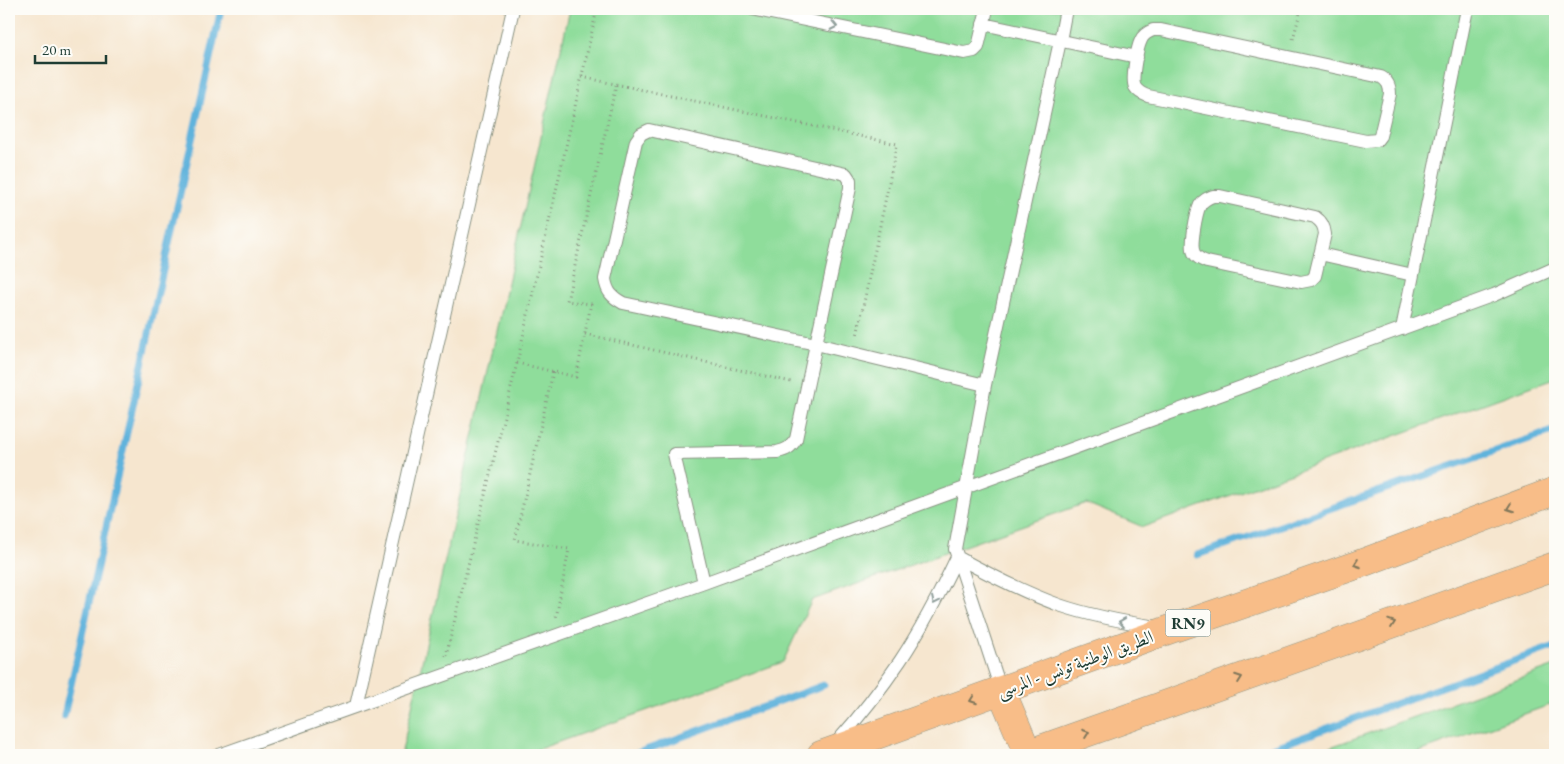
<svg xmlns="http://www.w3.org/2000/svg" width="1564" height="764" font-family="'EB Garamond',Amiri,serif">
	<rect width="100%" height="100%" fill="#fdfcf7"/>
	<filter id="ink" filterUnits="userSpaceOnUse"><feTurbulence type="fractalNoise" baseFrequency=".02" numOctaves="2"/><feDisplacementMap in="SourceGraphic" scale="10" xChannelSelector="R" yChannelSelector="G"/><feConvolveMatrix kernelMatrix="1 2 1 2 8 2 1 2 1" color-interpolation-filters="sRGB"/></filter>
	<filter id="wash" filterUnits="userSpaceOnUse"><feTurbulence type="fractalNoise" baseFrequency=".0096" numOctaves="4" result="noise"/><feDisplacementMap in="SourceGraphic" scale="20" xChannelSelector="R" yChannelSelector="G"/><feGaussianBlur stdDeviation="1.12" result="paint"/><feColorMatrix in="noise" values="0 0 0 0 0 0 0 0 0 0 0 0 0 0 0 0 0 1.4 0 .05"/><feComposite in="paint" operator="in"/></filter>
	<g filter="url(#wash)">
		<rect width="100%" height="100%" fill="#f6e6cf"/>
		<path fill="#8fdd9b" stroke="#578d68" d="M570 9H1555V378L1143 527 1086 503 812 600 783 662 522 755H401Z
			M1555 666V703L1430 748 1411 755H1308Z"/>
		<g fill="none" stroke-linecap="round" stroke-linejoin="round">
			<path stroke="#60b3dc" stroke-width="7" d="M1197 555 1555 430
				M64 716 221 9
				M632 755 824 685
				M1253 755 1555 646"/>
		</g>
	</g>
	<g filter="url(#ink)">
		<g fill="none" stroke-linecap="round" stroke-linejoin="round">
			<defs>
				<path id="service" d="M752 9 964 53 974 51 978 47 987 9
					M983 24 1137 57
					M1153 30H1161L1381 77C1388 81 1390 86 1390 94L1380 136 1377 140 1366 141 1148 96C1142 94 1138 92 1135 87 1131 80 1137 48 1141 40 1143 35 1148 32 1153 30Z
					M649 130 846 174 850 180V188L816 344 623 303C612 297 607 292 605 279L636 141 641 134Z
					M1213 196H1220L1315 217C1322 222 1324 226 1325 234L1315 276 1311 280 1301 282 1207 262C1201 260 1197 258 1194 253 1190 245 1196 214 1200 205 1203 200 1208 198 1213 196Z
					M1320 254 1413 275
					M1402 329 1467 9
					M704 583 674 454 777 452C787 450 791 447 796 439L816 344 985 385
					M1001 690 955 549 985 385 1060 41 1066 9
					M356 706 513 9
					M837 742C860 716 881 689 900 661 922 628 940 593 957 557 990 575 1023 592 1059 605 1091 616 1124 622 1157 627
					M219 755 704 583 1494 295 1555 268"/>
				<path id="trunk" d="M1001 690 1028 754
					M821 755 1171 629 1354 566 1555 491
					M1024 755 1555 566"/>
			</defs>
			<use href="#service" stroke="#8a9282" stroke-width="14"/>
			<use href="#trunk" stroke="#8a9282" stroke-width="29"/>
			<path stroke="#8a9282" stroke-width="3" stroke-dasharray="1 4" stroke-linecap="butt" d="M1293 39 1301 9
				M582 77 897 144 857 336
				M585 334 791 382
				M517 363 576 377 591 304 567 301 616 85
				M553 372 515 540 569 549 556 618
				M446 656 517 363 597 9"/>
			<use href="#service" stroke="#fff" stroke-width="12"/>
			<use href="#trunk" stroke="#f8bd88" stroke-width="28"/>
		</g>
		<defs><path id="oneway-chevron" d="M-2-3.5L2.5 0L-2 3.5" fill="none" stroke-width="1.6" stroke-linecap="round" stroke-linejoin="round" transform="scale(1.25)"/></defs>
		<g stroke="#8f9e9a">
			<use href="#oneway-chevron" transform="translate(834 26) rotate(12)"/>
			<use href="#oneway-chevron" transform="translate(935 601) rotate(116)"/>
			<use href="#oneway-chevron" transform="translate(1122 622) rotate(-171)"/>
		</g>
		<g stroke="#81775a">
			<use href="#oneway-chevron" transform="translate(1510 508) rotate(160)"/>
			<use href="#oneway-chevron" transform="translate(1357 564) rotate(160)"/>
			<use href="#oneway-chevron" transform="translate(1392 623) rotate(-19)"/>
			<use href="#oneway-chevron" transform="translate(1239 678) rotate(-20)"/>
			<use href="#oneway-chevron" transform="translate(973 700) rotate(160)"/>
			<use href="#oneway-chevron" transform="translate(1086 733) rotate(-20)"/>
		</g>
	</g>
	<g text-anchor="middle" stroke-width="4" stroke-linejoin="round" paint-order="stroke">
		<rect fill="#fdfcf7" stroke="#62766e" stroke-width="1" x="1165.5" y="609.5" width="45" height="27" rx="4"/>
		<g font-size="16" font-weight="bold" fill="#1f3d34">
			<text x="1188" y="629">RN9</text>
		</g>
		<g font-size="18" fill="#1f3d34" stroke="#fdfcf7">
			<text transform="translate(1075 664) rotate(-20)" y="6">الطريق الوطنية تونس - المرسى</text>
		</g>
	</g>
	<rect width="1564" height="764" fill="none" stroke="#fdfcf7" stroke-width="30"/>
	<path d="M35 55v8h71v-8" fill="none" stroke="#1f3d34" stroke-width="2.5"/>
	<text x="42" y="55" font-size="15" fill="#1f3d34" stroke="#fdfcf7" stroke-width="4" paint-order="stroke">20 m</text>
</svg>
